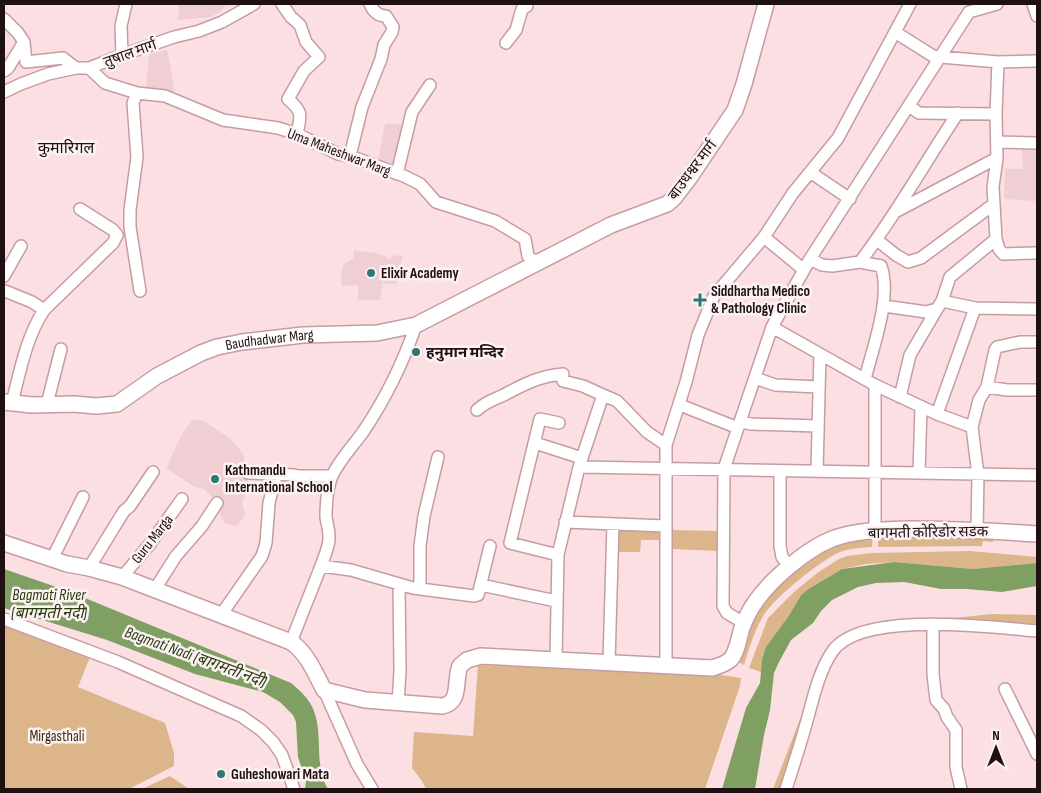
<svg xmlns="http://www.w3.org/2000/svg" width="1041" height="793" font-family="'Sofia Sans Condensed','Noto Sans Devanagari',sans-serif">
	<rect width="100%" height="100%" fill="#fcdfe3"/>
	<path fill="#efcfd3" d="M179 4H227L220 12 211 17 178 20Z
		M167 50 172 76 175 98 146 88 149 54Z
		M385 124H407L398 169 377 165Z
		M1022 145 1037 146V201L1004 199 1005 169H1023Z
		M354 250 375 253 385 256 388 259 397 255 403 256 396 284 383 283 380 300H358V285L342 286 341 276 344 264 353 259Z
		M192 420 204 421 231 439 243 454 248 473V485L242 503 245 514 237 527 225 523 216 506 217 503 205 490 193 486 166 468 181 436Z"/>
	<path fill="#dcb68a" d="M619 529 661 531 662 540H641L640 552H617Z
		M671 530 719 531V551L672 549Z
		M873 536 872 547C861 548 849 548 838 553 819 562 772 599 762 618 754 632 749 649 744 665L739 662C743 646 746 628 755 614 772 586 801 567 826 547L833 544Z
		M878 536 993 537V542L983 541 982 546 878 547Z
		M970 551 1037 557V563L973 569 894 562 866 564 842 569 810 588 801 595 762 660 761 672 749 668 768 618 795 591 820 571 839 559 847 556 872 553Z
		M992 614 1037 615V625L943 619Z
		M4 623 90 657 78 687 165 723 174 753V766L129 789H4Z
		M478 665 715 674 741 678 740 686 705 789H426L422 781 412 768 414 732 473 736Z
		M809 696 781 789H773Z
		M170 776 189 789H142Z"/>
	<path fill="#809f62" d="M894 562 973 569 1037 563V586L1002 592 967 589H941L904 582 876 583 858 587 832 600 821 611 813 623 791 640 779 662 774 673 770 710 764 735 755 789H722L746 708 760 683 762 660 766 647 788 617 801 595 810 588 842 569Z
		M4 569 68 591 291 683C298 689 305 695 310 703 326 729 312 763 328 789H305L306 781 298 757 296 722 293 715 280 702 263 692 195 674 107 640 4 608Z"/>
	<g fill="none" stroke-linecap="round" stroke-linejoin="round">
		<defs>
			<path id="minor" d="M282 4 291 17 300 25 306 42 319 57 304 71 288 99C303 112 301 115 297 134
				M1033 4 1037 16
				M4 19 18 33 24 42 8 68 4 71
				M895 32 933 56 941 57 998 62 1037 61
				M24 42 26 62 63 58 76 68
				M506 43 516 30 522 9 527 6V4
				M122 55 121 26 126 4
				M998 62 996 114 997 158 993 187 996 239 999 249 1003 254 1037 253
				M89 68 105 83 137 93 165 96 223 120 278 128 297 134 338 154 350 156 404 176 420 184 436 202 495 221 525 239 528 256 537 263
				M4 92 21 84 48 74 76 68H89L122 55 174 37 199 31 222 22 254 4
				M137 93 133 103 137 157 130 210V227L140 291
				M909 106 919 113 996 114
				M997 142 1037 143
				M350 156 362 107 381 59 384 45 392 32 393 27 386 16C378 16 373 11 370 4
				M810 172 850 199
				M397 174 412 112 430 85
				M897 211 997 158
				M764 237 804 270
				M877 240 896 255 908 262 921 258 994 204
				M810 259 822 265 832 266 860 262 881 266C892 297 873 347 865 379
				M860 262C896 215 925 162 958 113
				M4 276 21 246
				M5 291 32 302 44 310
				M942 301 950 277 996 239
				M884 306 926 312 937 309 942 301 975 308 1037 309
				M772 327 875 385 937 414 972 427
				M755 378 775 385 819 387
				M875 385V530
				M987 387 995 350 997 347 1020 342H1037
				M603 395 617 401 647 432 666 445
				M900 397 910 355 937 309
				M12 403C20 371 26 338 44 310L113 243 117 235 113 230 80 209
				M47 404 61 349
				M680 405 738 428
				M477 410C487 401 493 400 504 395 524 384 540 376 563 374
				M937 414 975 308
				M741 422 751 424 818 426
				M535 443 582 458
				M579 467 1037 475
				M780 471V546L782 557 790 567
				M817 471 820 354
				M248 473 294 475 298 476H332
				M919 473 921 407
				M565 522 666 526
				M977 530 978 475 972 427 979 400 987 387 1007 390H1037
				M558 555 510 543 540 419 559 423
				M52 559 83 497
				M321 566C324 557 330 545 329 536 329 530 327 524 326 517 326 504 327 488 332 476 340 459 353 446 363 432 386 398 403 363 416 325
				M89 568 124 511 130 506 153 472
				M122 577 150 544 182 499
				M481 585 556 601
				M155 589 176 556 202 526 217 503
				M420 589V546L424 516 438 457
				M221 615 262 556 266 543 269 503 275 479 278 474
				M4 619 118 662 241 716 261 730 273 742 282 755 294 789
				M744 623 727 613 723 606 724 469 772 327 810 259 969 12 997 4
				M933 625V674L936 700 944 709 947 717 956 730V767L961 789
				M291 642 321 566 351 570 413 588 474 596 478 595 490 546
				M556 659 558 555 579 467 603 395 583 386 563 381
				M609 662 613 524
				M666 665V445L686 382 698 335 714 296 764 237 793 193 838 138 910 4
				M1005 689 1037 754
				M324 690 357 764 372 789
				M398 704 400 671 399 584
				M786 789C793 767 800 746 806 724 813 700 818 673 832 652 860 610 991 627 1037 631"/>
			<g id="major">
				<path id="s1" d="M4 402 32 405 74 404 96 406 117 404 157 376 201 353 217 347 242 342 303 335 377 333 416 325 611 225 667 204 674 198 690 177 735 110 744 84 766 4"/>
				<path d="M4 543 67 564 89 568 122 577 291 642C308 654 315 673 324 690L365 700 442 706C462 703 454 679 460 666L467 660 481 656 712 668C719 666 725 664 730 660 738 652 739 635 743 625 746 618 749 611 754 604 770 580 805 550 832 539 855 530 883 530 908 529 951 529 994 531 1037 534"/>
			</g>
		</defs>
		<use href="#minor" stroke="#c79ca1" stroke-width="14"/>
		<use href="#major" stroke="#c79ca1" stroke-width="18"/>
		<use href="#minor" stroke="#fff" stroke-width="11"/>
		<use href="#major" stroke="#fff" stroke-width="15"/>
	</g>
	<g fill="#2e7773" stroke="#fcf2f3" stroke-width="2">
		<circle cx="371" cy="273" r="5"/>
		<path d="M697.5 292.5h5v5h5v5h-5v5h-5v-5h-5v-5h5z"/>
		<circle cx="416" cy="352" r="5"/>
		<circle cx="215" cy="479" r="5"/>
		<circle cx="221" cy="774" r="5"/>
	</g>
	<g text-anchor="middle" stroke-width="5" stroke-linejoin="round" paint-order="stroke">
		<g font-size="15" fill="#1f1012" stroke="#fcf2f3">
			<text transform="translate(130 53) rotate(-20)" y="5">तुषाल मार्ग</text>
			<text transform="translate(339 152) rotate(21)" y="5">Uma Maheshwar Marg</text>
			<text transform="translate(692 170) rotate(-53)" y="5">बाउधश्वर मार्ग</text>
			<text dy="5" stroke="none"><textPath href="#s1" startOffset="282">Baudhadwar Marg</textPath></text>
			<text transform="translate(928 532) rotate(-1)" y="5">बागमती कोरिडोर सडक</text>
			<text transform="translate(152 539) rotate(-52)" y="5">Guru Marga</text>
		</g>
		<g font-size="15" font-weight="bold" fill="#1f1012" stroke="#fcf2f3" text-anchor="start">
			<text x="381" y="278">Elixir Academy</text>
			<text x="711" y="296">Siddhartha Medico<tspan x="711" dy="17">&amp; Pathology Clinic</tspan></text>
			<text x="426" y="357">हनुमान मन्दिर</text>
			<text x="225" y="475">Kathmandu<tspan x="225" dy="17">International School</tspan></text>
			<text x="231" y="779">Guheshowari Mata</text>
		</g>
		<g font-size="15" fill="#402b12" stroke="#fcf2f3">
			<text x="57" y="741">Mirgasthali</text>
		</g>
		<g font-size="16" fill="#1f1012" stroke="#fcf2f3">
			<text x="66" y="153">कुमारिगल</text>
		</g>
		<g font-size="16" font-style="italic" fill="#283c0f" stroke="#fcf2f3">
			<text x="49" y="600">Bagmati River<tspan x="49" dy="18">(बागमती नदी)</tspan></text>
			<text transform="translate(196 656) rotate(20)" y="6">Bagmati Nadi (बागमती नदी)</text>
		</g>
	</g>
	<rect width="1041" height="793" fill="none" stroke="#1f1012" stroke-width="10"/>
	<g transform="translate(996 748)" stroke="#fcf2f3" stroke-width="4" paint-order="stroke">
	<path d="M0-4L9 19L0 12L-9 19Z" fill="#1f1012"/>
	<text y="-8" font-size="14" font-weight="bold" text-anchor="middle" fill="#1f1012">N</text>
	</g>
</svg>
